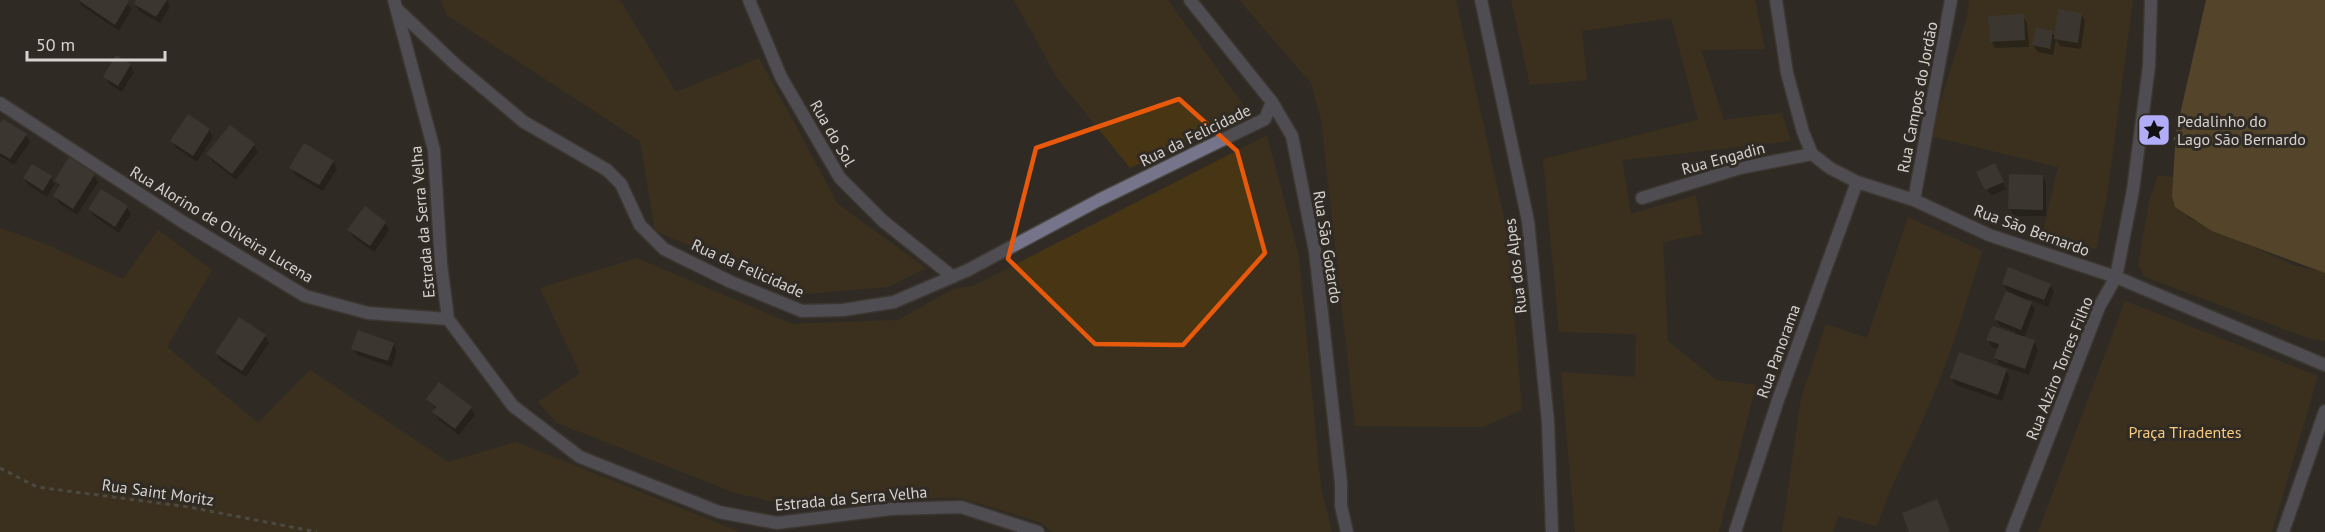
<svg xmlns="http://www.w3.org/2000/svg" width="2325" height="532" font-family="'PT Sans',sans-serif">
	<rect width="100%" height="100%" fill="#302b24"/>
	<path fill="#473514" d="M440 0H620L676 92 759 58 838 204 926 268 888 287 805 294 655 231 640 141 447 15Z
		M1014 0H1168L1249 113 1130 168 1057 78Z
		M1239 0H1456L1508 236 1522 410 1482 427 1355 426 1321 120 1311 83Z
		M1511 0H1755L1765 49 1701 50 1724 120 1782 113 1791 141 1622 160 1631 214 1696 195 1702 234 1663 242 1668 341 1716 380 1756 385 1719 532H1575L1561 372 1635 377 1636 334 1559 332 1543 159 1698 120 1671 18 1582 31 1587 80 1530 85Z
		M1969 0H2133L2107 197 2096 249 2041 239 2058 167 1930 136 1967 17Z
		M1267 135 1299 256 1321 488 1332 532H1052L1040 522 961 498H886L792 505 738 494 557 423 538 402 580 373 540 288 637 258 792 324 898 320 953 289 973 286Z
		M2158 175 2179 178 2187 217 2293 265 2325 272V341L2308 338 2145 277 2138 265 2149 202Z
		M1908 217 1982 251C1967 302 1951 354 1930 403 1913 444 1891 483 1877 526L1838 516 1833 532H1782L1801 398 1826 324 1867 338Z
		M0 228 43 243 123 279 158 230 212 270 167 347 258 423 310 370 448 462 517 442 740 532H0Z
		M2125 301 2318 376 2272 532H2038Z"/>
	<path fill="#816432" d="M2206 0H2325V273L2212 231 2175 207 2172 196 2176 132Z"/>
	<path fill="#0007" d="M78 0H124L132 9 119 31 82 6Z
		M138 0H167L170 7 160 23 139 11 135 4Z
		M2081 14 2085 21 2081 49 2060 46 2056 40 2053 55 2038 52 2033 45 2052 32 2056 38Z
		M2023 16 2027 23 2029 47 1995 48 1991 41Z
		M130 65 134 72 122 92 109 84 105 77Z
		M0 126 26 135 30 142 14 165 0 156Z
		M230 127 254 145 258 152 236 180 212 161 208 154Z
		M209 130 213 137 197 162 176 148 172 141Z
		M70 159 94 175 98 182 77 215 59 203 55 196 60 188 56 182 47 197 28 185 24 178H51L54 184Z
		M333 162 337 169 323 191 295 175 291 168Z
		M1998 171 2006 189 1991 196 1978 172Z
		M2042 176 2046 183V216H2014L2010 209Z
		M127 207 131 214 119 233 94 216 90 209Z
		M365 209 385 223 389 230 374 252 353 237 349 230Z
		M2003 284 2050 285 2054 292 2048 307 2029 299 2035 310 2024 338 2034 342 2038 349 2029 375 1999 365 1995 357 1998 349 1992 347 1988 340 2015 335V332L2000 326 1996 319 2007 291Z
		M265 336 269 343 246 377 220 360 216 353Z
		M393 344 397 351 392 367 357 355 353 348Z
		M2006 370 2010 377 2002 401 1956 385 1952 378Z
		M428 399 471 408 475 415 459 435 438 419 434 412 436 410Z"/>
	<path fill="#49443d" d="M78 0H127L129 1 115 25Z
		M136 0H167L156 17 134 4Z
		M2058 9 2082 13 2078 43 2054 39Z
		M2024 14 2025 40 1990 42 1988 16Z
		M2036 27 2053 31 2050 49 2032 45Z
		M116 55 131 64 118 86 103 77Z
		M188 114 210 129 193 156 170 141Z
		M3 119 27 134 10 159 0 153V123Z
		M230 125 255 144 232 174 206 154Z
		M304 143 334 161 319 185 289 168Z
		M69 157 95 174 73 209 53 196 60 185 54 181Z
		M1995 163 2004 182 1985 190 1976 172Z
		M32 164 52 176 43 191 23 178Z
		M2009 174 2043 175V210L2008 209Z
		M101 189 128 206 115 227 88 209Z
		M365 206 386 222 370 246 347 230Z
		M2008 267 2051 284 2044 300 2002 284Z
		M2006 291 2032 302 2021 330 1994 319Z
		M239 317 266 335 242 371 215 353Z
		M1992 326 2035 340 2025 369 1994 358 1999 344 1986 340Z
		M358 330 394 343 388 361 351 349Z
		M1959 352 2007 369 1998 395 1950 378Z
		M439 382 472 407 455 429 432 412 436 407 426 399Z
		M1937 499 1950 532H1909L1902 513Z"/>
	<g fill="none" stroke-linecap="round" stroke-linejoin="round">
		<defs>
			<path id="minor" d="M749 0 781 77 840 178 883 221 953 277
				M1190 0 1272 102 1292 136 1315 251 1341 483V506L1347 532
				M1481 0 1528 221 1548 422 1552 532
				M1776 0 1787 73 1803 132 1812 154 1830 168 1857 182 1914 200 1989 235 2116 277 2325 365
				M398 10 456 65 524 122 607 170 621 184 640 225 664 249 731 282 802 311 843 310 894 302 968 270 1099 200 1265 119 1272 102
				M0 103 183 222 305 296 368 313 448 319
				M1642 198 1740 168 1812 154
				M1914 200 1951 0
				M1735 532 1778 400 1857 182
				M2012 532 2099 307 2116 277 2133 190 2149 66 2151 0
				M2283 532 2325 411"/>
			<path id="tertiary" d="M394 0 434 150 441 264 448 319 513 406 580 457 719 512 777 523 891 509 961 507 1038 532"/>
		</defs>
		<use href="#minor" stroke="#4b463f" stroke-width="15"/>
		<use href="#tertiary" stroke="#4b463f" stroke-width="15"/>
		<path stroke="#706c66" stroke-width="3" stroke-dasharray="4.5 4.5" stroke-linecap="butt" d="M2156 135 2182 140
			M0 468 37 487 189 507 317 532"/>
		<use href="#minor" stroke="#75748b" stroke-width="12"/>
		<use href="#tertiary" stroke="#75748b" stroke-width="12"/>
	</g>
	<path d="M0 0H2325V532H0ZM1179 99 1237 151 1265 253 1183 345 1095 344 1008 259 1036 148Z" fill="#302b24" fill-opacity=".55" fill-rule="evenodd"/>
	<path fill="none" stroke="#e8590c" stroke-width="4.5" stroke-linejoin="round" d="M1179 99 1237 151 1265 253 1183 345 1095 344 1008 259 1036 148Z"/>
	<defs>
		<symbol id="sight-square" viewBox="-11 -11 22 22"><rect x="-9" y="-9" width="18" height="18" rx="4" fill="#b2adf9" stroke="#302b24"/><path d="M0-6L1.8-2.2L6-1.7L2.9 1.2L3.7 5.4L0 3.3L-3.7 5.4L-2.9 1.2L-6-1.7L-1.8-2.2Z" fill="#111"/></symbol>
	</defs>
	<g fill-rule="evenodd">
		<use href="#sight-square" x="2135" y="111" width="38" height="38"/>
	</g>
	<g text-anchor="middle" stroke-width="6" stroke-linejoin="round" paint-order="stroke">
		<g font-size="16" fill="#d6d3cf" stroke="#302b24">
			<text transform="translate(1917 97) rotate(-79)" y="6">Rua Campos do Jordão</text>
			<text transform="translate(833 133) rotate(60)" y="6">Rua do Sol</text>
			<text transform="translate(1195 135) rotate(-26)" y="6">Rua da Felicidade</text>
			<text transform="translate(1723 158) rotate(-15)" y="6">Rua Engadin</text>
			<text transform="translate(422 222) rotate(-95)" y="6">Estrada da Serra Velha</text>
			<text transform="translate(222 224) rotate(31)" y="6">Rua Alorino de Oliveira Lucena</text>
			<text transform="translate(2032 230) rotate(20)" y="6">Rua São Bernardo</text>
			<text transform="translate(1328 247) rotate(81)" y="6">Rua São Gotardo</text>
			<text transform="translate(1515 266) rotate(-97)" y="6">Rua dos Alpes</text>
			<text transform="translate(748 268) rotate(24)" y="6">Rua da Felicidade</text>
			<text transform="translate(1778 351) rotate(-70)" y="6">Rua Panorama</text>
			<text transform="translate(2059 368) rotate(-68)" y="6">Rua Alziro Torres Filho</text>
			<text transform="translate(158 492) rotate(8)" y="6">Rua Saint Moritz</text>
			<text transform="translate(851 498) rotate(-5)" y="6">Estrada da Serra Velha</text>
		</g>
		<g font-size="16" fill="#d6d3cf" stroke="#302b24" text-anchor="start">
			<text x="2177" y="127">Pedalinho do<tspan x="2177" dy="18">Lago São Bernardo</tspan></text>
		</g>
		<g font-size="16" fill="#f8cb7f" stroke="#302b24">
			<text x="2185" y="438">Praça Tiradentes</text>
		</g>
	</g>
	<path d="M27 51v9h138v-9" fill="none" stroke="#d6d3cf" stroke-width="3"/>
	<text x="36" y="51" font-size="18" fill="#d6d3cf" stroke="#302b24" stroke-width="4.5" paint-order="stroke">50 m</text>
</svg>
